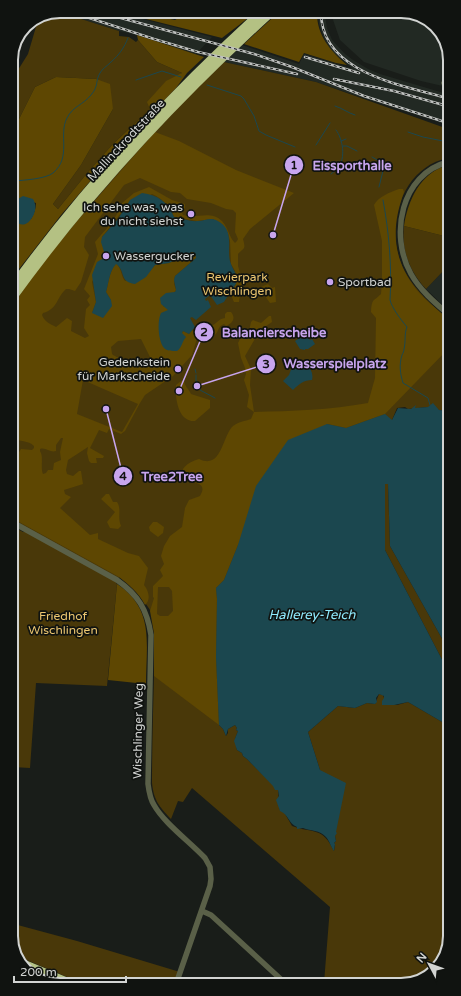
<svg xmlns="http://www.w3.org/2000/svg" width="461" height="996" font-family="'Varela Round',sans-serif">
	<rect width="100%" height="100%" fill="#191d19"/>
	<path fill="#222923" d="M61 11H112L212 37 196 54 137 35 119 31 59 12Z
		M318 11H324L327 28 332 40 345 54 353 60 368 69 380 74 447 94 448 125 360 97 316 82 224 62 242 45 299 64 304 54 353 69 334 53 328 45 323 36 319 24Z
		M330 11H404L430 21 447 44V87L421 81 364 62 340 40Z
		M448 266V310L426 289Z"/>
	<path fill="#493809" d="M59 12 119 31V36L129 37 136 42 138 40 157 62 182 73 150 109 112 145 88 172 58 209 53 204 81 165 113 109 96 79 56 77 35 87 11 135V67L18 70 28 54 38 20Z
		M224 62 316 82 448 129V158C399 168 383 232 405 272 416 291 432 305 448 319V411L439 410 428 407 408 409 405 407 397 408 392 420 219 725 223 729 226 736 228 733V729L235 725 237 728 236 730 238 731 235 739 237 750 242 753 243 756 247 759 278 790C279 796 278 803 280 810L284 812 292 826C314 834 322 826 334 851L335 845 334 843 336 841 335 836 336 831 320 770 308 732 338 706 355 708 367 703 375 704 379 694 383 695 384 698 390 704 397 705 408 702 449 726 450 936 440 965 417 982 324 983 330 907 192 788 183 802 178 801 171 819C159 806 154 801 152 783 152 748 153 712 154 677 154 661 157 623 150 610 142 597 131 586 119 577L116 583 117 584 107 686 36 683 30 768 13 767 12 526 23 532H29L12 522V306L77 221 129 160 184 101Z
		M404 226 448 237V266L426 289C410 272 401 250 404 226Z
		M385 484H388L390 546 449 651V673L385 550Z
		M14 924 77 941 180 972 176 984 86 985 17 956 14 952Z"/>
	<path fill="#5e4702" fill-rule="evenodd" d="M114 11H140L151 15 175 20 180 17 177 14 173 13V11H256C245 21 233 29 222 38Z
		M280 11H317C316 34 330 51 347 65L336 63 304 53 299 62 244 44Z
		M137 35 204 57 187 73 176 88 122 144 61 215 12 278V217V219H31C34 213 36 209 36 203L17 198 12 208 11 135 35 87 56 77 96 79 110 84 113 109 81 165 53 204 58 209 88 172 112 145 150 109 147 102 166 81 182 73 157 62 138 40Z
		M155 132 179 141 236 170 294 193 250 229 243 239C246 250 244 247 238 254V266L240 273 245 276 241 289 239 302H234C230 294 231 291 236 284L235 271 231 264 230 241 228 233 226 229 213 219 197 221 174 217C171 208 162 198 152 194L121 213 102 237 105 255 92 282 96 302 92 313 111 300 106 292C109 282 109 272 116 263 122 269 121 276 125 281L150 271 155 265 169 263 192 252 196 256V258L175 276 174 284 176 290 163 306 167 308 182 333 183 331 189 334 192 330 198 335 192 355 173 376 145 395 140 403 125 431 121 434 109 429 107 433 99 430 90 448 104 456 103 458H96L97 463H91L89 461 87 453 88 447 68 460 66 470 67 474 73 476 79 471H81L83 484 64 490 65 494 71 497 60 508 90 535 98 533V539L128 553 139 556 148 568 144 585C149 591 151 600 145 605 139 593 130 585 119 577L12 518V476L14 473 12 463 21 449 32 450 34 448V446C28 440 20 442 12 438V306L40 266 77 221ZM140 178 171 192 180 193 187 199 211 203 226 209 233 210 236 213 235 232 238 239 237 241 235 243C229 237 228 227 222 221 210 210 197 219 183 215L182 213 185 208V204L172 200 149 187 134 193 121 204C117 219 105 230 95 242L98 254 84 289 90 296 87 300 90 305 86 309 84 328 89 336 85 338 71 331 72 321 67 318 56 327C50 324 44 321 42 315L43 313C58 309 56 298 66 289H69L75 291 81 282 89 255 84 247 85 237 124 185ZM141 339 151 359 146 366C137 363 117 359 112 354L111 347 118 341ZM83 380 138 404 122 432 77 414ZM61 438H63L60 452 61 460 54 463 53 470H48L46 473 43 474C40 467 44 457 40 451V449C46 447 50 453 56 451V445Z
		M448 165V237L404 226C408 200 420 173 448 165Z
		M399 189H403L404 192C391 228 392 258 416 289 425 300 437 309 448 319V349L385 414 346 428 327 424 238 545 224 580 216 588 217 599 216 657 219 725 154 676V633L150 611 154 598 153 597V586L163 576 160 570 164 564 161 556 164 546 170 536 182 527 185 508 189 500 200 496C209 481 191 484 185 478 183 476 183 472 183 469 187 463 193 461 199 459 222 470 222 436 233 426 238 422 245 421 251 419L254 412 247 407 249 395 244 380 246 374 245 368 241 358 238 343 241 337 249 331 251 322 253 320 261 323 269 316H271L272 322 260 330 245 356 251 369 250 385 254 412C292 411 330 410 368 403L375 378 376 318 371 312C372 298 373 302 381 294L382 282V241L374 205C378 197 390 192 399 189ZM158 587H169L172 591 173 611 168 616H160L157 614Z
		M268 284 272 288 275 287 276 302 270 303 265 296 267 292 261 289V287Z
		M227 312H231C236 318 233 323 226 326L224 324C218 326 219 331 215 335L208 334 206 339 202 340 201 337C203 330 208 329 213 325 218 322 219 319 225 318V314Z
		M181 381H184C185 387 189 389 191 394L210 400V408L195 421C178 422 175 398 176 385Z
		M106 494H109L113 502H117C122 509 117 517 121 526L118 529 110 528 107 522 115 512 101 499Z
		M153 522H157L164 527 163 533 158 537 150 531 149 527Z
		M117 584C155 609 146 644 146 684L108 680Z"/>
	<path fill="#1b474f" d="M142 193C158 195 168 202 174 217 181 218 191 222 198 221 204 221 210 217 216 220 237 230 225 250 231 264 233 270 238 275 237 281 236 285 227 297 224 302L217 305 210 295 205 299 206 301 208 300 211 307 196 320 192 317 190 318 195 327 189 334 183 331 182 333 186 337C182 341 182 348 177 351 172 351 167 351 164 348 158 341 157 321 161 313L168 310 161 304 160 298 166 293 175 292 176 290 174 280 175 276 196 258 195 253 192 252 169 263 155 265 146 277 135 284C119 282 126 271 116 264 109 272 109 282 106 292L111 300 112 306 103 318 92 313 96 302 92 275 97 262 104 258 105 255 101 242 102 237 118 219 130 200Z
		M23 196 33 199C36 204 36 209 34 214 21 242 0 207 23 196Z
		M305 334 310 340 312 339 315 344 308 349H305V350L300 349 295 341Z
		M291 360C302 358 315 368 312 380 304 380 299 384 293 390L283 381 289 375 293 364H291Z
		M433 403 439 410 448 411 449 651 390 546 388 484H385V550L449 673V726L408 702 394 705H382V701L384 698V696L379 694 376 698 377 702 375 704 367 703 355 708 338 706 308 732 320 770 346 783 336 832 337 833 335 836 336 841 334 843 335 844 334 851C331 847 330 842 326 837 320 830 310 831 303 828L297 829V827C289 824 288 814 280 811L276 800 279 796 278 790H275L273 786 247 759 243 756 242 753 237 750 234 741 238 731 236 730 237 728 235 725 228 729 226 736 223 729 219 725 216 657 217 599 216 588 224 580 238 545 256 486 288 440 327 424 346 428 385 414 392 420 398 408 411 409 416 405 415 408 428 407Z"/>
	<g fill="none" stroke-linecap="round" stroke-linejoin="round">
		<path stroke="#1b474f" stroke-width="1" d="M136 80 162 71 181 77
			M207 85 241 96 244 99 254 116 259 131 266 135 295 147
			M335 106C342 108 348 113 355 115
			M408 132 423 137 448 142
			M341 141 346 139
			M316 145 330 123
			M343 146H347L357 151
			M372 157 379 161 383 167 382 169 383 171 379 187
			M331 174C333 172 337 170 338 168 346 158 343 139 336 130
			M11 186 14 181C25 180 45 179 53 173 72 157 58 135 67 118 73 106 83 105 91 95 99 86 95 81 100 73 102 69 107 66 111 62 119 55 124 48 128 38
			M383 200C389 232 392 266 390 300 392 308 401 320 407 327 404 334 406 341 404 349 404 351 403 353 402 355 399 365 400 373 403 383L428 398 430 405
			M195 369 196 373
			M196 375V381L199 383 200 390 215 398"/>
		<path stroke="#5a6048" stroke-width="5.5" d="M368 11C375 19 398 16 407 12
			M444 83 447 81
			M448 162C401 174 389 235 411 274 420 290 434 302 448 314
			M12 522 117 580C138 595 147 609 151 635L148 784C149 792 150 799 154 805 164 823 190 842 205 858L210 867 211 879 210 886 176 984
			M202 911 211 915 285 983"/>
		<path stroke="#b4c183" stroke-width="8" d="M12 287C85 186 170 95 262 11
			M12 299C89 192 175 100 273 11
			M22 963 75 985"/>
		<defs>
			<path id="rail" d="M68 11 154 39 198 52 297 74
				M95 11 254 54 292 67 364 96 448 123
				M321 11C320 73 402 85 447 98
				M305 57 359 73
				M334 79 394 91 447 106"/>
		</defs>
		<use href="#rail" stroke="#bec0be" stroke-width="2.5"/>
		<use href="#rail" stroke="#101310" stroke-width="1" stroke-dasharray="3" stroke-linecap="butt"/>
	</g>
	<g fill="#c8a5ee" stroke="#101310" stroke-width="1.5">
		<circle cx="191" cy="214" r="4"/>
		<circle cx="106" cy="256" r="4"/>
		<circle cx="330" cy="282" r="4"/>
		<circle cx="178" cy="369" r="4"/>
	</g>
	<g text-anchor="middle" stroke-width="3.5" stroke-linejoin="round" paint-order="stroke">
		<g font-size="12" fill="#d2d4d2" stroke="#101310">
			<text transform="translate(126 140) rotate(-47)" y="4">Mallinckrodtstraße</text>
			<text transform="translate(138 731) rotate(-89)" y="4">Wischlinger Weg</text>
		</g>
		<g font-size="12" fill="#d2d4d2" stroke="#101310" text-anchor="end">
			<text x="183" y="211">Ich sehe was, was<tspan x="183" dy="14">du nicht siehst</tspan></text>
			<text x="114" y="260" text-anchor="start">Wassergucker</text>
			<text x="338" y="286" text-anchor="start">Sportbad</text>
			<text x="170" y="366">Gedenkstein<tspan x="170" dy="14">für Markscheide</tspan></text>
		</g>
		<g font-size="12" fill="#ecc670" stroke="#101310">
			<text x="237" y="281">Revierpark<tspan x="237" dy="14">Wischlingen</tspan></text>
			<text x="63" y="620">Friedhof<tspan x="63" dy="14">Wischlingen</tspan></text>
		</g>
		<g font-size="13" font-style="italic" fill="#8feafd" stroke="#101310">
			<text x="312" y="619">Hallerey-Teich</text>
		</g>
	</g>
	<path d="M0 0H461V996H0ZM60 18H401A42 42 0 0 1 443 60V936A42 42 0 0 1 401 978H60A42 42 0 0 1 18 936V60A42 42 0 0 1 60 18Z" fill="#101310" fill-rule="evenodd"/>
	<path fill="none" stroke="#d2d4d2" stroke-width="2" d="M60 18H401A42 42 0 0 1 443 60V936A42 42 0 0 1 401 978H60A42 42 0 0 1 18 936V60A42 42 0 0 1 60 18Z"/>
	<path fill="none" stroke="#c8a5ee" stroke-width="1.5" d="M273 235L294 165M179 391L204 332M197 386L266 364M106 409L123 476"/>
	<g fill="#c8a5ee" stroke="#101310" stroke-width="1.5">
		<circle cx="273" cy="235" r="4"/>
		<circle cx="179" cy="391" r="4"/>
		<circle cx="197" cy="386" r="4"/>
		<circle cx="106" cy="409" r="4"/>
		<circle cx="294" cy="165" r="10"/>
		<circle cx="204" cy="332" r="10"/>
		<circle cx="266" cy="364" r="10"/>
		<circle cx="123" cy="476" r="10"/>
	</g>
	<g font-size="12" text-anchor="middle" font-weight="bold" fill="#111">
		<text x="294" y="169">1</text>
		<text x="204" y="336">2</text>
		<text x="266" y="368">3</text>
		<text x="123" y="480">4</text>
	</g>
	<g font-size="13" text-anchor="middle" font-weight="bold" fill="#c8a5ee" stroke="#101310" stroke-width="3.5" stroke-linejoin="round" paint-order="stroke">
		<text x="352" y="170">Eissporthalle</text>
		<text x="274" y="337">Balancierscheibe</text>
		<text x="335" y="368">Wasserspielplatz</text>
		<text x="172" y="481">Tree2Tree</text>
	</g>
	<g transform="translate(429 964) rotate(311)" stroke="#101310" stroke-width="3" paint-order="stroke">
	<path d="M0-3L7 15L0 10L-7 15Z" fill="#d2d4d2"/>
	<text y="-6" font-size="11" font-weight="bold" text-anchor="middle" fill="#d2d4d2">N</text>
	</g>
	<path d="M14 976v6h112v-6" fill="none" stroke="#d2d4d2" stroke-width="2"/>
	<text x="20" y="976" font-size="12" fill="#d2d4d2" stroke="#101310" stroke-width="3" paint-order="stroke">200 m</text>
</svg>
